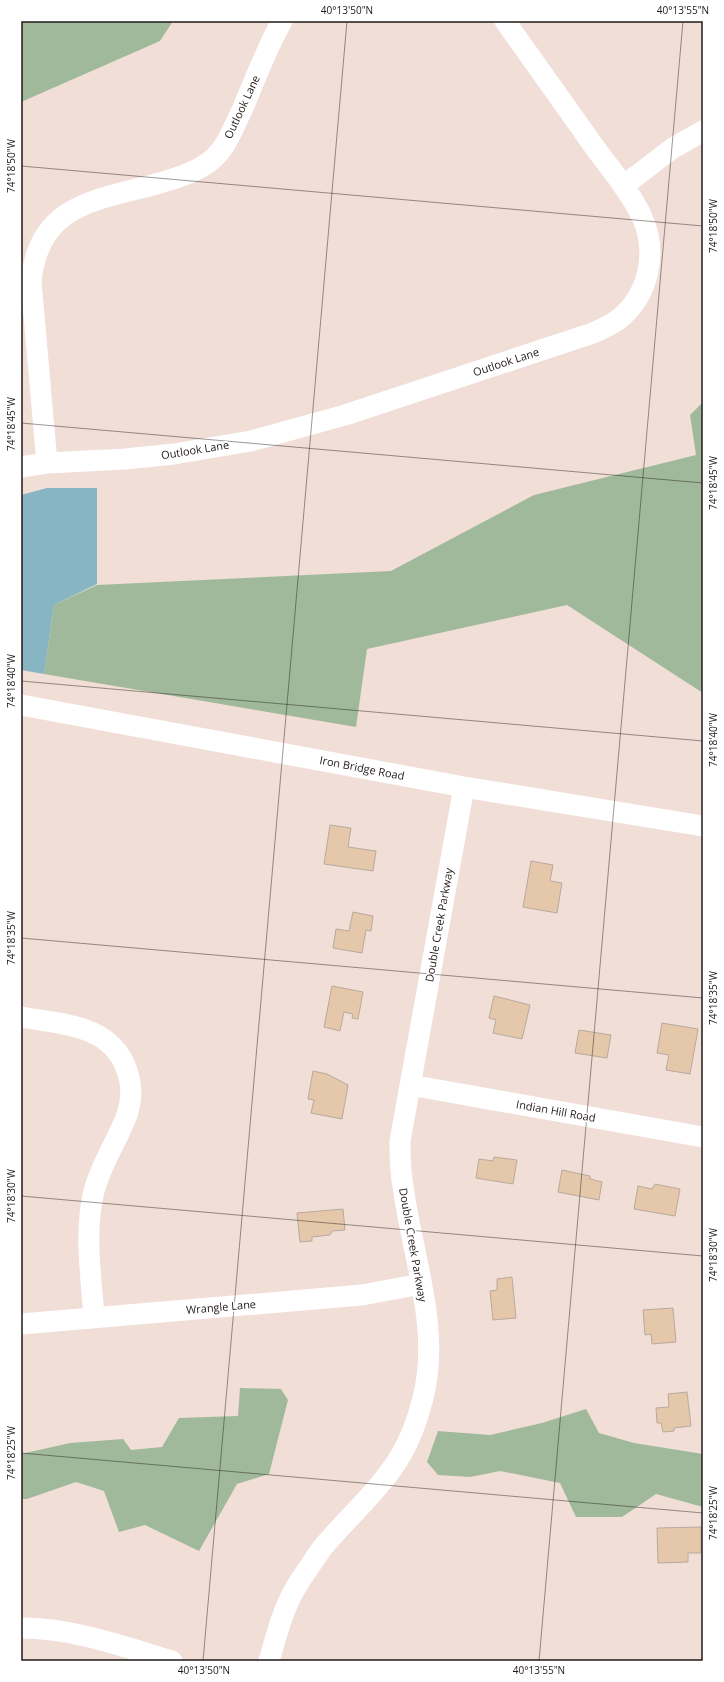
<svg xmlns="http://www.w3.org/2000/svg" width="724" height="1682" font-family="'Open Sans',sans-serif">
	<rect width="100%" height="100%" fill="#f1ded7"/>
	<path fill="#a0b99a" d="M21 21H173L160 41 21 102Z
		M703 402V693L567 605 367 649 356 727 44 674 54 605 97 585 391 571 534 495 696 455 690 415Z
		M240 1388 281 1389 288 1400 269 1474 237 1484 199 1551 145 1525 119 1532 104 1491 76 1482 27 1499H21V1454L70 1443 123 1439 131 1450 162 1447 179 1418 238 1416Z
		M586 1409 599 1433 634 1443 703 1454V1507L656 1494 622 1517H576L560 1483 500 1471 470 1477 438 1475 427 1462 438 1431 490 1435 542 1423Z"/>
	<path fill="#87b5c1" d="M47 488H97V584L54 605 44 674 21 670V495Z"/>
	<path fill="#e5c7aa" stroke="#b7aa9e" d="M330 825 351 828 348 847 376 851 373 871 324 864Z
		M531 861 553 865 550 881 562 883 557 913 523 907Z
		M353 912 373 916 371 931 366 930 362 953 333 948 336 929 349 931Z
		M332 986 363 992 358 1019 352 1018 353 1014 344 1012 340 1031 324 1027Z
		M494 996 530 1005 522 1039 493 1033 496 1020 489 1018Z
		M662 1023 698 1029 690 1074 666 1070 669 1055 657 1053Z
		M579 1030 611 1035 607 1058 575 1053Z
		M313 1071 327 1074 348 1085 342 1119 311 1113 314 1100 308 1099Z
		M494 1157 517 1160 513 1184 476 1178 479 1159 493 1161Z
		M562 1170 590 1176V1179L602 1182 599 1200 558 1192Z
		M655 1184 680 1189 675 1216 634 1209 638 1186 652 1189Z
		M343 1209 345 1230 332 1231 330 1235 312 1237V1241L300 1242 297 1213Z
		M512 1277 516 1318 493 1320 490 1291 497 1290V1279Z
		M673 1308 676 1342 652 1344 651 1334 645 1335 643 1310Z
		M687 1392 691 1426 674 1428V1431L663 1432 661 1423H657L656 1408 669 1407 668 1394Z
		M701 1527V1553H688V1562L658 1563 657 1528Z"/>
	<g fill="none" stroke-linecap="round" stroke-linejoin="round">
		<path stroke="#fff" stroke-width="21" d="M623 186 673 148 703 131
			M47 463 31 282C38 203 98 200 160 183 180 177 200 171 215 157 228 144 234 126 242 110 255 80 266 49 282 21
			M21 467 47 463 125 459 174 454 251 441 345 415 593 333C602 329 611 325 619 319 649 295 658 252 642 217 628 187 604 162 586 135 559 97 532 59 505 21
			M21 705 464 787 703 826
			M21 1017C60 1024 110 1024 126 1068 132 1083 132 1100 127 1115 117 1141 101 1164 94 1191 84 1232 91 1275 94 1317
			M410 1085 703 1137
			M21 1324 362 1295 421 1284
			M21 1628C73 1628 122 1646 172 1661
			M269 1661C277 1633 284 1604 301 1579 308 1569 315 1558 323 1547 349 1516 380 1490 401 1455 411 1438 418 1418 423 1398 441 1328 412 1256 403 1186 400 1171 400 1156 400 1141L464 787"/>
	</g>
	<path fill="none" stroke="#211a18" stroke-width="1" stroke-opacity="0.45" d="M21 166 703 226M21 423 703 483M21 681 703 741M21 938 703 998M21 1196 703 1256M21 1453 703 1513M203 1661 347 21M539 1661 683 21"/>
	<g text-anchor="middle" stroke-width="3.5" stroke-linejoin="round" paint-order="stroke">
		<g font-size="11" fill="#211a18" stroke="#fff">
			<text transform="translate(242 107) rotate(-65)" y="4">Outlook Lane</text>
			<text transform="translate(506 362) rotate(-18)" y="4">Outlook Lane</text>
			<text transform="translate(195 450) rotate(-9)" y="4">Outlook Lane</text>
			<text transform="translate(362 768) rotate(11)" y="4">Iron Bridge Road</text>
			<text transform="translate(439 925) rotate(-80)" y="4">Double Creek Parkway</text>
			<text transform="translate(556 1111) rotate(10)" y="4">Indian Hill Road</text>
			<text transform="translate(413 1245) rotate(80)" y="4">Double Creek Parkway</text>
			<text transform="translate(221 1307) rotate(-5)" y="4">Wrangle Lane</text>
		</g>
	</g>
	<rect width="724" height="1682" fill="none" stroke="#ffffff" stroke-width="44"/>
	<rect x="22" y="22" width="680" height="1638" fill="none" stroke="#211a18" stroke-width="1.5"/>
	<g font-size="10" text-anchor="middle" fill="#211a18">
		<text x="347" y="14">40°13'50"N</text>
		<text x="683" y="14">40°13'55"N</text>
		<text transform="translate(11 166) rotate(-90)" y="4">74°18'50"W</text>
		<text transform="translate(713 226) rotate(-90)" y="4">74°18'50"W</text>
		<text transform="translate(11 424) rotate(-90)" y="4">74°18'45"W</text>
		<text transform="translate(713 483) rotate(-90)" y="4">74°18'45"W</text>
		<text transform="translate(11 681) rotate(-90)" y="4">74°18'40"W</text>
		<text transform="translate(713 740) rotate(-90)" y="4">74°18'40"W</text>
		<text transform="translate(11 938) rotate(-90)" y="4">74°18'35"W</text>
		<text transform="translate(713 998) rotate(-90)" y="4">74°18'35"W</text>
		<text transform="translate(11 1196) rotate(-90)" y="4">74°18'30"W</text>
		<text transform="translate(713 1255) rotate(-90)" y="4">74°18'30"W</text>
		<text transform="translate(11 1453) rotate(-90)" y="4">74°18'25"W</text>
		<text transform="translate(713 1513) rotate(-90)" y="4">74°18'25"W</text>
		<text x="204" y="1674">40°13'50"N</text>
		<text x="539" y="1674">40°13'55"N</text>
	</g>
</svg>
